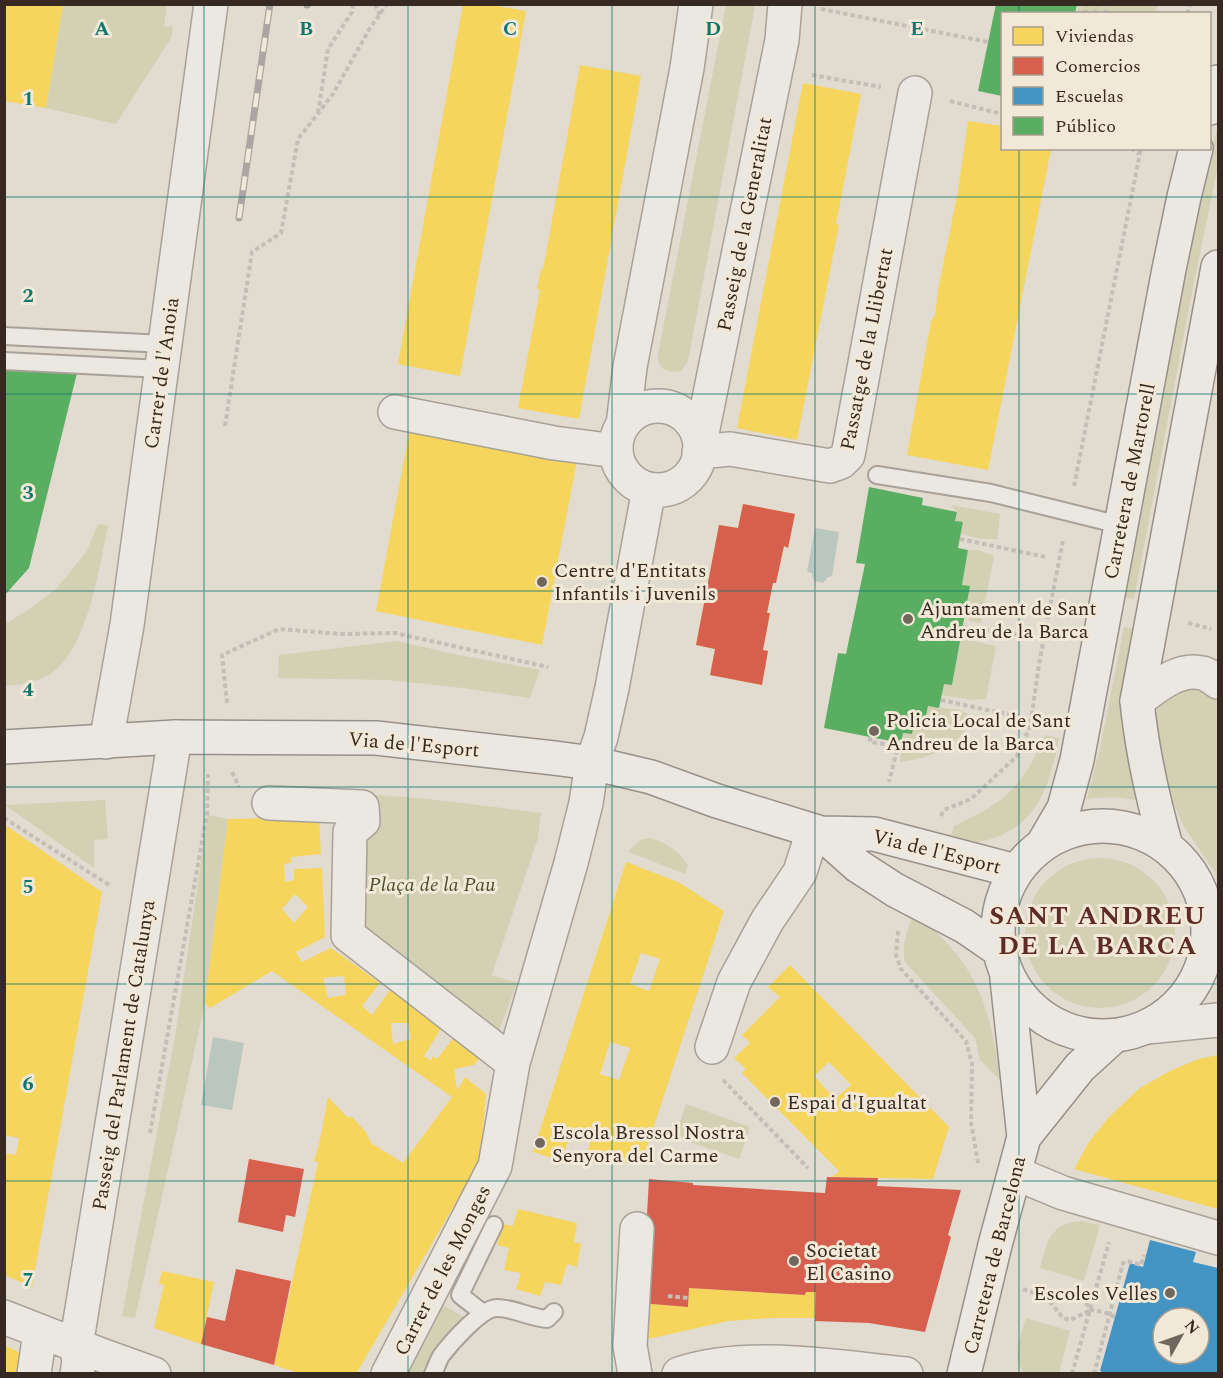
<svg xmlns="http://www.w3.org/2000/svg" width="1223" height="1378" font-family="Spectral,serif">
	<rect width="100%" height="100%" fill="#e2dbd0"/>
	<path fill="#d3d0b4" d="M63 5H167L164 26 173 27 171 38 116 124 46 108Z
		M726 5H755V6L688 361 681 371C667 374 657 369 658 354Z
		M1078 5V4L1158 5 1155 13H1077Z
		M1218 128V166L1190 302 1134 599 1122 597 1178 301 1208 160Z
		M951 505 1000 514 997 539H981L961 534 963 523 955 521 957 512Z
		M98 524 108 526C99 567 88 651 49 675 37 682 19 685 5 686V624L31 608 57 588 87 551Z
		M968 550H978L994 556 981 623 970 621 965 612 969 586 962 585Z
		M1124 627 1140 629 1147 804C1127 796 1108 797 1087 799L1100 748Z
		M960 638 996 646 986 699 972 700 941 695 944 684 952 685Z
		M397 641 454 654 540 670 530 698 463 688 389 680 278 678 279 655Z
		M1194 684 1218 698V883L1214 871 1183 825 1166 787 1154 722 1160 701Z
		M928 706 960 710 975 717C956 748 934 757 900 762L903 733 911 734 913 728 923 729Z
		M1045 735 1059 738C1047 807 1023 844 948 845L954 826C969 818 986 811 999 801 1021 784 1035 760 1045 735Z
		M336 793C405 795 473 804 541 813L538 838 492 975 517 983 495 1042 346 925Z
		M105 800 108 839 94 840V868L5 805Z
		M208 815 228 819 205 1003 135 1318 122 1316 175 1037Z
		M650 838C665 842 681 852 688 866L685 874 629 852C635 843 639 839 650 838Z
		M1025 933a75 75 0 1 1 150 0a75 75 0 1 1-150 0Z
		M914 912C977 965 989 1000 1000 1080L980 1060 975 1038 905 962C901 944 908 929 914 912Z
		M686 1104 750 1127 739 1159 675 1137Z
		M1081 1221 1100 1225 1084 1281 1040 1268C1048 1241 1049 1224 1081 1221Z
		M436 1301 464 1317C446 1333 431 1349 424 1373L398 1374Z
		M1026 1318 1070 1331 1059 1373H1024C1010 1358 1021 1336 1026 1318Z"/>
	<path fill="#bac7be" d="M815 528 839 532 832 576 828 577 823 583 814 581 812 573 807 572Z
		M213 1037 244 1043 232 1110 201 1105Z"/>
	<path fill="#f6d55c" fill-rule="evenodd" d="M4 4H63L46 108 4 101Z
		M463 4H487L526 11 460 376 398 364Z
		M580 65 641 76 579 419 518 408 540 290 537 289 541 269 543 270Z
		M803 83 861 94 836 224 839 225 797 440 737 428Z
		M968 121 1002 126V148L1051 149 988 470 907 455 931 321 935 315 938 290 958 191Z
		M410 428 577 460 542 645 376 611Z
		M743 504 795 514 788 548 784 546 776 583H773L767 613H770L763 650 768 651 762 685 710 675 715 649 696 645 719 525 738 528Z
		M319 817 321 854 291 857V863L284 864 285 882 294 880V869L322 868 325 937 296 952 302 962 331 948 380 983 362 1006 372 1015 390 990 442 1027 424 1056 431 1061 433 1056 437 1059 455 1036 481 1055 474 1065 454 1069 457 1090 465 1077 486 1094 480 1161 356 1374H302L274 1365 318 1162 314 1161 320 1140 328 1097 348 1118 351 1116 366 1132 371 1143 403 1163 452 1097 272 971 210 1008 205 1003 228 819ZM295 894 308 907 294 923 282 909ZM344 976 346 995 328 998 323 978ZM391 1023H408L411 1039 393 1044Z
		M4 824 102 892 32 1287 4 1275V1153L16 1155 19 1138 4 1135Z
		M626 862 678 882 724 911 642 1163 583 1162 593 1135 573 1128 561 1161 533 1152ZM641 953 660 959 649 991 630 984ZM610 1042 630 1048 619 1080 600 1074Z
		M790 965 949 1127 933 1179 832 1177 839 1171 742 1073 746 1069 734 1058 750 1043 742 1035 780 997 768 987ZM829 1062 851 1085 835 1099 814 1076Z
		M1218 1055V1209L1074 1169 1089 1142 1109 1117 1140 1088 1170 1071 1199 1059Z
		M518 1209 577 1223 574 1242 581 1244 577 1267 567 1264 561 1285 545 1282 540 1296 516 1289 521 1273 504 1270 509 1248 497 1245 503 1224 513 1226Z
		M162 1271 214 1282 201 1344 154 1328 164 1285 159 1284Z
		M689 1288 805 1295 806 1292H816L815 1318H771L728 1321 639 1341 640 1303 688 1307Z
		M4 1345 21 1353 18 1374H4Z"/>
	<path fill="#d6604d" d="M743 504 795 514 788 548 784 546 776 583H773L767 613H770L763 650 768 651 762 685 710 675 715 649 696 645 719 525 738 528Z
		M249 1159 304 1169 295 1217 286 1215 283 1232 238 1222Z
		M827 1177 878 1178 877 1186 961 1190 948 1235 951 1237 925 1332 869 1323 815 1321 816 1292H806L805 1295 689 1288 688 1307 640 1303 643 1285 649 1179 693 1183V1185L825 1193Z
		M236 1269 291 1281 274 1365 201 1344 207 1317 225 1321Z"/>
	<path fill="#4393c3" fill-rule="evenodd" d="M1150 1240 1196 1252 1193 1262 1218 1268V1374H1108L1100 1371 1130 1263 1143 1267ZM1163 1318H1199V1354H1163Z"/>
	<path fill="#5aae61" d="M996 4H1077L1075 14H1002V96L978 91Z
		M4 369 77 373 29 568 4 596Z
		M869 487 923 498 922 505 957 512 955 521 963 522 958 548 968 550 962 585 970 586 952 685 944 684 939 708 928 706 923 730 913 728 912 734 903 733 901 743 824 728 838 653 846 654 865 564 856 563Z"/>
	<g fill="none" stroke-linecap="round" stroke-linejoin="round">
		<defs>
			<path id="lane" d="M4 336 165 344
				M4 361 161 369
				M877 475 991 493 1120 525
				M483 1313 460 1295 494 1225
				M433 1374C436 1368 438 1361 441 1356 450 1344 481 1308 497 1308 510 1307 531 1318 547 1319L554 1312"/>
			<path id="street" d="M616 448a42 42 0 1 1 84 0a42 42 0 1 1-84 0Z
				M395 412 554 443 616 451
				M623 425 630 367 687 68 696 4
				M700 443 782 40 785 4
				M699 452 730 449 830 466 841 462 848 455 915 93
				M1137 701C1155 688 1178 667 1202 673 1207 674 1214 679 1218 682
				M106 742 127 625 211 4
				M269 803 362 807 363 821 350 832 348 935 513 1063
				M1209 929 1218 941
				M1147 1027 1218 1020
				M712 1047 734 982 767 921 800 872 813 831
				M1015 1173 1063 1193 1218 1238
				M4 1317 104 1356 154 1374
				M34 1374 40 1332
				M77 1374 79 1361 76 1346 175 737
				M388 1374 495 1166 513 1063 571 863 586 803 592 763 601 737 612 688 649 489
				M635 1374 630 1346 637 1229
				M679 1374C747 1351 835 1367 906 1374"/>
			<path id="secondary" d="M1210 108 1218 82
				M4 747 175 737 376 738 554 758 592 763 651 777 717 801 821 833 874 834 1016 871
				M998 931a105 105 0 1 1 210 0a105 105 0 1 1-210 0Z
				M821 833 858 866 895 890 964 926 999 950
				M1043 844 1064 808 1077 760 1169 269 1184 197 1196 148
				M1166 846C1152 796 1142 752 1137 701L1218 267
				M1024 1137 1080 1067 1113 1037
				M964 1374 995 1245 1024 1137 1007 979"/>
		</defs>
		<use href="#lane" stroke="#a8a198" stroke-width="20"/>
		<use href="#street" stroke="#a8a198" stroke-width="36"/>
		<use href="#secondary" stroke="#979088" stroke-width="36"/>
		<path stroke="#c3beb7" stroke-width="4" stroke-dasharray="4.5 3" stroke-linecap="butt" d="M375 4 380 15
			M821 9 988 42
			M1085 14 1087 4
			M1095 14 1097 4
			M1105 14 1107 4
			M1187 14 1190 4
			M812 75 881 87
			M950 101 1002 114
			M318 113 328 49 352 12 353 4
			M1131 148 1139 154
			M225 426 252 252 281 233 298 139 333 94 370 28 387 4
			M1074 486 1141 148
			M960 539 1046 557
			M1188 623 1211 629
			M962 627 1035 637
			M941 700 1020 717
			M227 703 222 655 279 629 342 634 395 633 548 667
			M870 737V742L898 746 889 782
			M232 772 239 787
			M941 816 944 810 971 799 1017 756 1030 727 1039 664 1063 540
			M4 818 109 885
			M898 931 896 955 901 969 966 1041 972 1064 971 1122 978 1163
			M723 1080 808 1168
			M150 1133 207 814 208 774
			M1023 1289 1047 1298 1063 1318 1070 1320 1091 1310
			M668 1296 688 1298
			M1047 1298C1075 1288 1073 1285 1091 1310L1104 1312 1115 1317
			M1072 1374 1109 1242
			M1094 1374 1123 1263 1127 1261 1141 1265 1144 1255"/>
		<use href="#lane" stroke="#ebe7e1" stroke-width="16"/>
		<use href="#street" stroke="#ebe7e1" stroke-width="33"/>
		<use href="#secondary" stroke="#ebe7e1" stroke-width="33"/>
		<defs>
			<path id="rail" d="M307 5V4
				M239 218 270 4"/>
		</defs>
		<use href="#rail" stroke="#aba6a1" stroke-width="7"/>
		<use href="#rail" stroke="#f2e8d7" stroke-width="4.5" stroke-dasharray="14" stroke-linecap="butt"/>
	</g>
	<path fill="none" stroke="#0f766e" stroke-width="1.5" stroke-opacity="0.55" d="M204 4V1374M408 4V1374M612 4V1374M815 4V1374M1019 4V14M1019 148V1374M4 197H1218M4 394H1218M4 591H1218M4 787H1218M4 984H1218M4 1181H1218"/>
	<g fill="#72675e" stroke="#f2e8d7" stroke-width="2">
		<circle cx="542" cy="582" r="6"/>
		<circle cx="908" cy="619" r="6"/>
		<circle cx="874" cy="731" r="6"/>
		<circle cx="775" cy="1102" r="6"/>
		<circle cx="540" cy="1143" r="6"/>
		<circle cx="794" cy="1261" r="6"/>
		<circle cx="1170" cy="1293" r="6"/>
	</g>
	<g text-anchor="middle" stroke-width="6" stroke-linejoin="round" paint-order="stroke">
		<g font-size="20" fill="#362921" stroke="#f2e8d7">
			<text transform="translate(744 224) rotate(-79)" y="7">Passeig de la Generalitat</text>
			<text transform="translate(866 349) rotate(-79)" y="7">Passatge de la Llibertat</text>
			<text transform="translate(161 373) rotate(-82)" y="7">Carrer de l'Anoia</text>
			<text transform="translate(1129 481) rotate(-79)" y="7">Carretera de Martorell</text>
			<text transform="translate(414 744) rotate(5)" y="7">Via de l'Esport</text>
			<text transform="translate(937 851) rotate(14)" y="7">Via de l'Esport</text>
			<text transform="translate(123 1055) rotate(-81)" y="7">Passeig del Parlament de Catalunya</text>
			<text transform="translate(994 1255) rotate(-76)" y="7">Carretera de Barcelona</text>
			<text transform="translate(442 1270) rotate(-63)" y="7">Carrer de les Monges</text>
		</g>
		<g font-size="20" fill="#362921" stroke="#f2e8d7" text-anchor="start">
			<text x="554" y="577">Centre d'Entitats<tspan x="554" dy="23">Infantils i Juvenils</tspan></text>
			<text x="920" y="615">Ajuntament de Sant<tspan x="920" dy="23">Andreu de la Barca</tspan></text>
			<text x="886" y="727">Policia Local de Sant<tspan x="886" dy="23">Andreu de la Barca</tspan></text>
			<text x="787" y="1109">Espai d'Igualtat</text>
			<text x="552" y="1139">Escola Bressol Nostra<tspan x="552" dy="23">Senyora del Carme</tspan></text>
			<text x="806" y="1257">Societat<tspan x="806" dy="23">El Casino</tspan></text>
			<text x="1158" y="1300" text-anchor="end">Escoles Velles</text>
		</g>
		<g font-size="20" font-style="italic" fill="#4a502a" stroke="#f2e8d7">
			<text x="432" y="891">Plaça de la Pau</text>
		</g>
		<g font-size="26" font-weight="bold" letter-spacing="1.5" fill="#5e2b25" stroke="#f2e8d7">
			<text x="1098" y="924">SANT ANDREU<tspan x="1098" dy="30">DE LA BARCA</tspan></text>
		</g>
	</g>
	<g font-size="20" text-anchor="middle" font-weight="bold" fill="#0f766e" stroke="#f2e8d7" stroke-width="6" stroke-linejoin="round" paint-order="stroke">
		<text x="102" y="35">A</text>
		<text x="306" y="35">B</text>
		<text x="510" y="35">C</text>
		<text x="713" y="35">D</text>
		<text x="917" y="35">E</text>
		<text x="28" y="105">1</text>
		<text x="28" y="302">2</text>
		<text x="28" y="499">3</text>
		<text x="28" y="696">4</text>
		<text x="28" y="893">5</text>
		<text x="28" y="1090">6</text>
		<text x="28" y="1286">7</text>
	</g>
	<rect width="1223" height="1378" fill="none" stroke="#362921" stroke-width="12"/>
	<rect x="1001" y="12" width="210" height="138" fill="#f2e8d7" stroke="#a79c8e" stroke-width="1.5"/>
	<rect x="1013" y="27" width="30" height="18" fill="#f6d55c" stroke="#a79c8e" stroke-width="1.5"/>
	<text x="1055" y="42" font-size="18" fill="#362921">Viviendas</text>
	<rect x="1013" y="57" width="30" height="18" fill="#d6604d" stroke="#a79c8e" stroke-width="1.5"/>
	<text x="1055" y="72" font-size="18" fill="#362921">Comercios</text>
	<rect x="1013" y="87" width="30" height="18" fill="#4393c3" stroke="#a79c8e" stroke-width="1.5"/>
	<text x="1055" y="102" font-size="18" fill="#362921">Escuelas</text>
	<rect x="1013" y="117" width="30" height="18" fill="#5aae61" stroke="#a79c8e" stroke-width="1.5"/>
	<text x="1055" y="132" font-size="18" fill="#362921">Público</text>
	<g transform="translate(1181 1336) rotate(50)"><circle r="28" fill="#f2e8d7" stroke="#a79c8e" stroke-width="1.5"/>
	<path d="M0-4.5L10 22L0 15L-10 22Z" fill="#72675e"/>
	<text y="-9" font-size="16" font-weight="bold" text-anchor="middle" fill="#362921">N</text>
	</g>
</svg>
